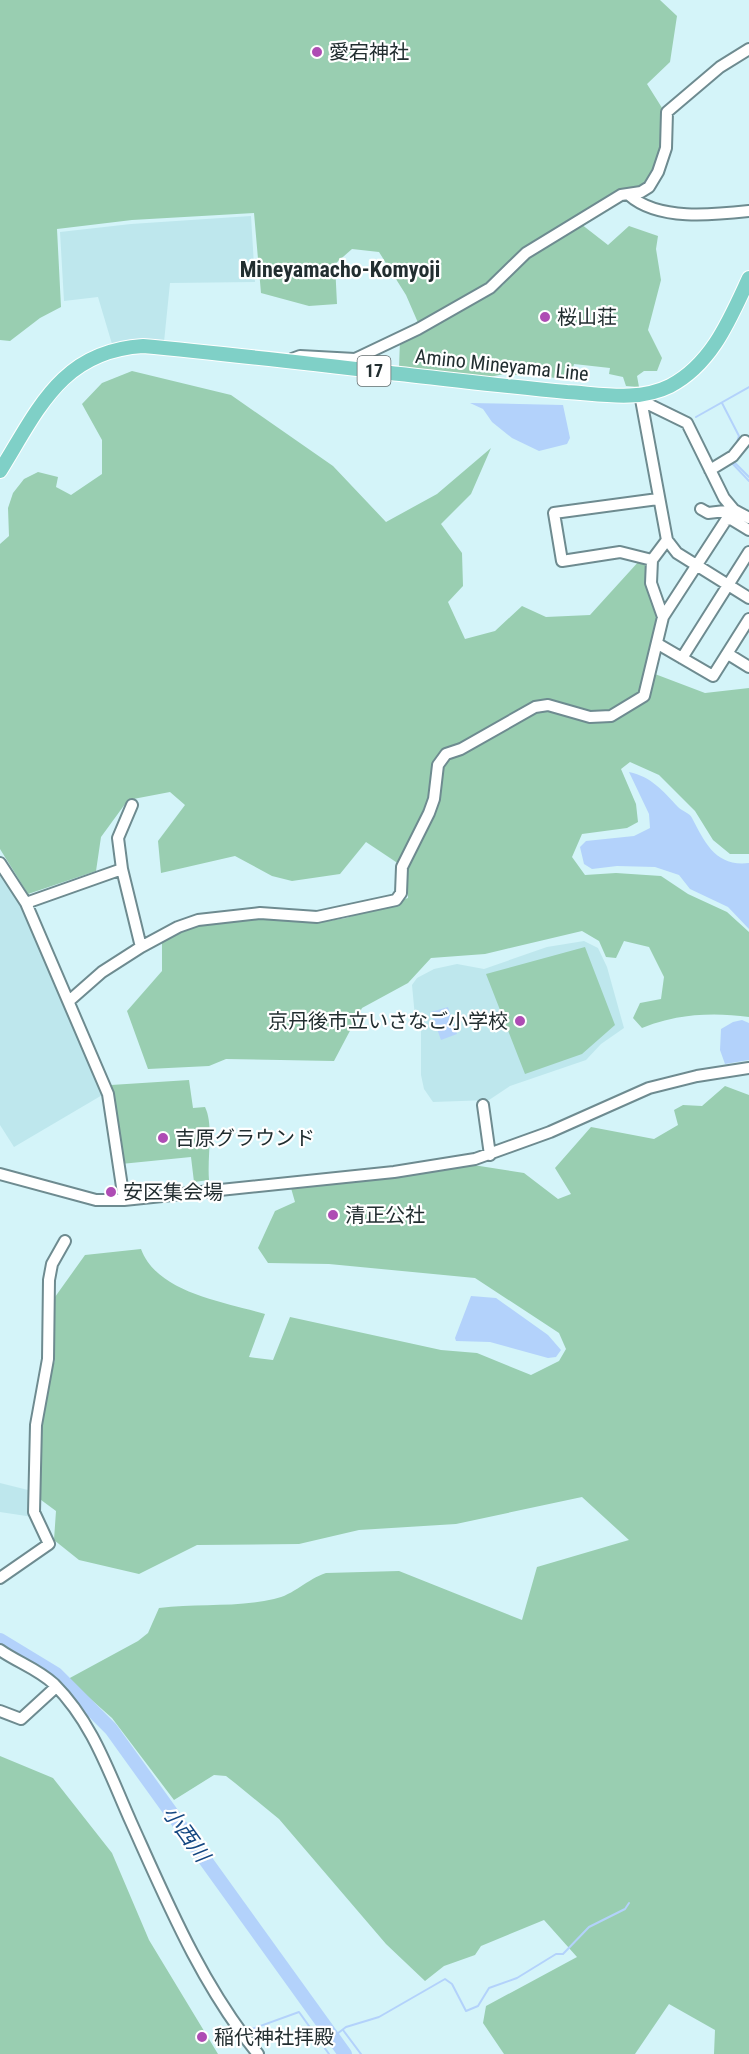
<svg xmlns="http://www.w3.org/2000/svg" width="749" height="2054" font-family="'Roboto Condensed','Noto Sans JP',sans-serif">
	<rect width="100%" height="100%" fill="#d4f4f9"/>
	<path fill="#bee7ed" d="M251 216 255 282 170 283 164 342 139 341 112 344 98 297 64 301 60 232 131 224Z
		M0 866 17 892 104 1094 14 1147 0 1125Z
		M584 941 598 948 607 967 624 1028 601 1044 586 1060 510 1086 489 1100 433 1102 424 1089 421 1075V1026L415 1017 412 985 417 978 434 969 457 964 484 969 547 947Z
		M0 1483 32 1491 33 1517 0 1512Z"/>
	<path fill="#99ceb1" d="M0 0H660L677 16 670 62 647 84 664 111V147L647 185 600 205 516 254 500 275 489 285 419 325 406 295 379 252 352 249 335 264 337 304 309 306 261 293 254 213 132 220 57 229 61 307 40 318 10 341 0 340Z
		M581 224 608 245 629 226 658 236 656 249 661 280 648 330 662 358 657 371H644L637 376 639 387 626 386 623 377 609 374 610 368 574 364 570 379 504 374 485 378 399 368 400 340 449 318 503 285 519 263Z
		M132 371 231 395 333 466 386 522 437 494 491 448 471 494 441 524 462 553 463 586 448 602 465 639 495 631 522 606 546 617 590 615 640 560 649 565 651 599 658 618 647 671 705 693 749 688V854H730L713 840 695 811 659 775 630 762 621 769 636 804 638 822 627 828 582 834 572 857 585 875 616 873 661 876 688 894 727 912 749 932V1017C713 1012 675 1014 642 1028L633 1018 640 1003 661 999 664 977 649 947 624 941 616 958 606 957 599 941 582 931 485 954 431 958 408 983 362 1008 334 1061 226 1059 209 1066 148 1069 127 1011 162 971V940L199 923 260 916 317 923 346 918 408 898V870L366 842 340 874 292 881 272 876 235 856 161 873 158 841 185 805 170 792 128 800 101 837 96 871 28 894 0 849V544L9 536 8 508 13 493 24 479 38 472 58 477 56 487 71 495 102 474V440L82 404 102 383Z
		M585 947 615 1025 582 1054 525 1074 486 974Z
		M189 1080 193 1108 205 1107C214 1125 207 1157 209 1180L194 1182 191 1157 121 1164 111 1085Z
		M725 1086 749 1095V2054H714L715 2030 669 2004 635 2054H504L483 2023 486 2006 577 1957 544 1920 481 1946 475 1955 444 1966 425 1981 386 1944 279 1819 235 1783 226 1776 214 1775 174 1800 112 1718 68 1679 138 1641 148 1633 159 1608C197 1603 236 1608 274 1599 294 1595 307 1579 326 1573L399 1571 522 1620 537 1567 629 1540 582 1497 456 1524 359 1530 299 1544 197 1545 139 1574 79 1560 54 1540 56 1511 37 1497 43 1399 55 1360V1297L85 1255 141 1249C157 1293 225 1302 265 1314L249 1357 273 1360 290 1317 441 1350 477 1353 531 1375 559 1361 566 1349 559 1333 475 1278 329 1264 268 1263 258 1248 275 1211 295 1202 291 1188 473 1165 524 1173 558 1199 571 1194 555 1168 591 1127 654 1139 678 1125 674 1110 683 1105 702 1106Z
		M0 1756 53 1778 112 1853 149 1940 218 2054H0Z"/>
	<path fill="#b3d2fb" d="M470 403 563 405 570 438 567 444 539 451 512 438 492 422 483 409Z
		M629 772C652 777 663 791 678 807 682 811 690 813 692 818 705 843 716 867 749 863V929L728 907 690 889 679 875 655 867 617 866 592 869 584 864 580 847 586 841 634 836 650 828 649 814Z
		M448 1007 457 1034 441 1040 431 1012Z
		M742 1020 749 1023V1060L725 1064 720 1050 721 1029 733 1022Z
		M471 1296 496 1298 548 1335 561 1350 556 1357 548 1358 490 1342 456 1341 455 1338Z"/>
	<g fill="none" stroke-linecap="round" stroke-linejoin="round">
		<path stroke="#b3d2fb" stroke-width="2" d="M722 403 739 436 736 445
			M696 417 749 387
			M733 461 749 477
			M731 462 749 481
			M249 2030 299 2012 329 2054
			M343 2030 361 2054
			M333 2037 346 2027 379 2017 445 1979 452 1984 466 2011 478 2006 489 1988 517 1978 556 1954H563L589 1927 625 1909 629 1903"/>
		<path stroke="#b3d2fb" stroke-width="14" d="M0 1640 56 1674 111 1729 345 2054"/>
		<defs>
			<path id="minor" d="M629 195C658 221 713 215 749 211
				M292 359 300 356 355 359 418 329 490 288 526 253 621 195 641 192 649 187 658 172 666 148 667 112 720 67 749 49
				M640 394 667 540 677 553 749 598
				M642 401 687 423 724 498 734 510 749 518
				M710 470 733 456 745 441
				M658 499 554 513 562 561 620 552 652 560 667 540
				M701 509 708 513 734 510
				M652 560 651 583 663 617
				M658 644 713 676 749 619
				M728 654 749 667
				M682 658 749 552
				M132 805 118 838 122 869 141 947
				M0 863 26 903 108 1094 124 1200
				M26 903 122 869
				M69 1001 102 972 141 947 178 927 198 920 260 913 317 917 396 900 401 893 402 867 429 813 434 799 438 765 446 754 461 749 535 707 548 705 590 717 611 716 644 696 663 617 726 520 731 519 749 530
				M483 1105 490 1155
				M0 1174 96 1200H124L394 1172 475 1159 550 1132 649 1088 697 1076 749 1068
				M0 1578 49 1544 34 1512 36 1425 48 1359 49 1280 52 1264 65 1241
				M0 1650C17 1662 38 1669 54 1684 93 1723 109 1773 131 1822 167 1902 202 1986 258 2054
				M0 1711 21 1719 56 1687"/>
			<path id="major" d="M0 471C38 410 61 351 143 346 229 354 314 364 400 374 456 380 511 387 567 392 601 394 638 402 670 386 712 364 730 319 749 278"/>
		</defs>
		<use href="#minor" stroke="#6e8b90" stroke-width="14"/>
		<use href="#major" stroke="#fff" stroke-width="16"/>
		<use href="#minor" stroke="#fff" stroke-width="10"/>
		<use href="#major" stroke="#7fd0c7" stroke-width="14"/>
	</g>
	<g fill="#ae4cb4" stroke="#fff" stroke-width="2">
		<circle cx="317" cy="52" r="6"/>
		<circle cx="545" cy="317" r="6"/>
		<circle cx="520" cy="1021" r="6"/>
		<circle cx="163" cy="1138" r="6"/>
		<circle cx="111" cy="1192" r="6"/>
		<circle cx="333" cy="1215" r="6"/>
		<circle cx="202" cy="2037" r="6"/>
	</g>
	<g text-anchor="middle" stroke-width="4.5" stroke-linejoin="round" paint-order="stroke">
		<rect fill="#fff" stroke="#646d6e" stroke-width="1.5" x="357.5" y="356" width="33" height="30" rx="4.5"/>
		<g font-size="18" font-weight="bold" fill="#222e30">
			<text x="374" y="377">17</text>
		</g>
		<g font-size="20" fill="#222e30" stroke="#fff" text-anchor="start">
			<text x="329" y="59">愛宕神社</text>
			<text x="557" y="324">桜山荘</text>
			<text x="508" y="1028" text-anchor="end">京丹後市立いさなご小学校</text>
			<text x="175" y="1145">吉原グラウンド</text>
			<text x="123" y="1199">安区集会場</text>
			<text x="345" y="1222">清正公社</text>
			<text x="214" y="2044">稲代神社拝殿</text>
		</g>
		<g font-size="20" fill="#222e30" stroke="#fff">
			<text transform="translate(502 365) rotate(6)" y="7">Amino Mineyama Line</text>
		</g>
		<g font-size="21" font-style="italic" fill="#144782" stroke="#fff">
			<text transform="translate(186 1834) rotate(54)" y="7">小西川</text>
		</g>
		<g font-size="22" font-weight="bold" fill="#222e30" stroke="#fff">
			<text x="340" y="277">Mineyamacho-Komyoji</text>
		</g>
	</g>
</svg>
